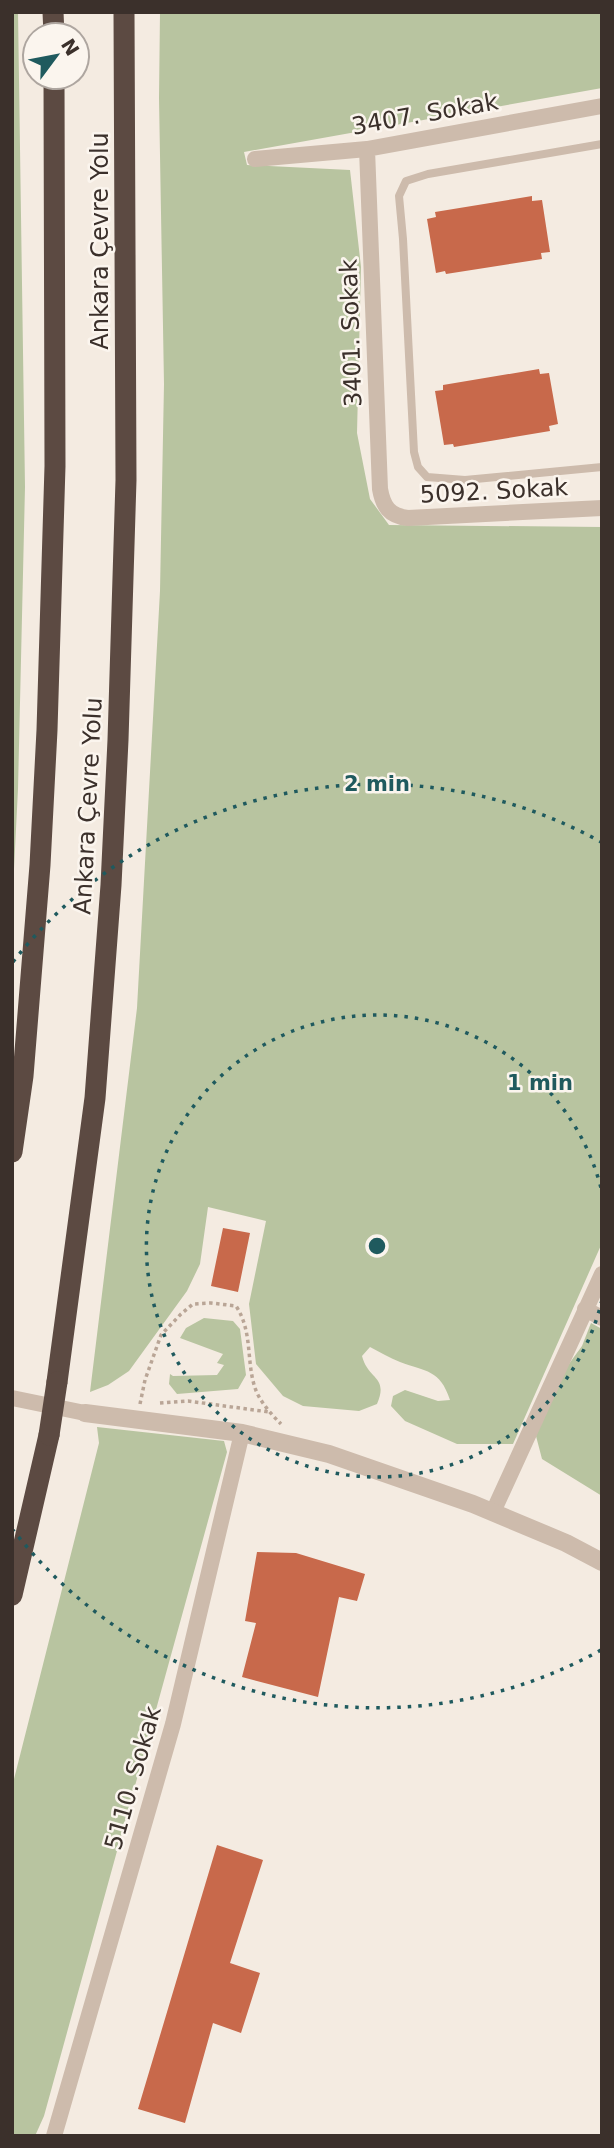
<svg xmlns="http://www.w3.org/2000/svg" width="614" height="2148" font-family="'DejaVu Sans',sans-serif">
	<rect width="100%" height="100%" fill="#f4ebe1"/>
	<path fill="#b8c4a0" d="M12 12H18L25 487 18 789 12 909Z
		M160 12H602V88L244 152 247 165 350 170 361 267 357 433 370 499 389 525 602 527V1243L513 1444H457L405 1421 391 1406 393 1396 405 1390 438 1401 450 1400C440 1369 426 1372 400 1362 390 1358 380 1352 370 1347L362 1356C368 1380 389 1376 377 1404L359 1411 303 1406 283 1396 256 1364 249 1304 266 1221 208 1207 200 1264 187 1291 129 1371 108 1385 90 1392 137 1008 160 591 164 384 159 98Z
		M204 1318 233 1321 240 1329 246 1375 238 1389 177 1394 169 1384 170 1374 173 1376 217 1375 224 1365 217 1363 223 1354 180 1338 186 1328Z
		M591 1323 602 1329V1496L542 1459 536 1436 555 1383 582 1346Z
		M97 1427 224 1441 227 1452 44 2116 35 2136H12V1787L99 1443Z"/>
	<path fill="#c8694b" d="M532 196V201L542 200 550 252 541 253 542 259 446 274 445 271 436 273 427 219 436 217 435 212Z
		M539 369 540 374 549 373 558 424 549 426 550 431 454 447 453 444 444 445 435 391 443 390V385Z
		M223 1228 250 1233 238 1292 211 1286Z
		M257 1552 296 1553 365 1574 357 1601 339 1597 318 1697 242 1677 256 1623 245 1621Z
		M217 1845 263 1860 230 1963 260 1973 241 2033 213 2023 185 2123 138 2109Z"/>
	<g fill="none" stroke-linecap="round" stroke-linejoin="round">
		<path stroke="#b9a596" stroke-width="3.5" stroke-dasharray="3.5 3.5" stroke-linecap="butt" d="M160 1403 188 1401 269 1412
			M140 1404 145 1380 161 1335 181 1314 193 1304 211 1303 236 1306C254 1333 245 1365 257 1393 263 1405 272 1415 281 1424"/>
		<path stroke="#cdbbac" stroke-width="8" d="M602 144 428 174 406 181 399 196 403 239 414 452 418 467 427 477 465 480 602 467"/>
		<path stroke="#cdbbac" stroke-width="16" d="M367 149 380 489C383 506 389 516 408 518L602 508
			M255 159 367 149 602 106
			M585 1309 602 1318
			M12 1398 85 1413
			M493 1512 602 1274
			M54 2136 173 1724 242 1433"/>
		<path stroke="#cdbbac" stroke-width="18" d="M85 1413 242 1433 329 1454 473 1504 566 1543 602 1562"/>
		<path stroke="#5c4a42" stroke-width="21" d="M53 12 54 35
			M12 1152 23 1076 40 865 47 730 55 466 54 77
			M57 1382 95 1098 111 885 118 740 126 480 124 12
			M12 1595 49 1435"/>
		<path stroke="#5c4a42" stroke-width="21" d="M49 1435 57 1382"/>
	</g>
	<g fill="none" stroke="#1f5a5e" stroke-width="3.5" stroke-dasharray="3.5 7">
		<path d="M602 1300A231 231 0 1 1 602 1192"/>
		<path d="M601 1650A462 462 0 0 1 13 1530M13 962A462 462 0 0 1 601 842"/>
	</g>
	<g text-anchor="middle" stroke-width="5" stroke-linejoin="round" paint-order="stroke">
		<g font-size="24" fill="#3b302b" stroke="#fbf5ee">
			<text transform="translate(425 114) rotate(-10)" y="8">3407. Sokak</text>
			<text transform="translate(100 241) rotate(-90)" y="8">Ankara Çevre Yolu</text>
			<text transform="translate(351 333) rotate(-92)" y="8">3401. Sokak</text>
			<text transform="translate(494 491) rotate(-3)" y="8">5092. Sokak</text>
			<text transform="translate(88 806) rotate(-87)" y="8">Ankara Çevre Yolu</text>
			<text transform="translate(133 1778) rotate(-74)" y="8">5110. Sokak</text>
		</g>
	</g>
	<circle cx="377" cy="1246" r="10" fill="#1f5a5e" stroke="#fbf5ee" stroke-width="3.5"/>
	<g font-size="21" text-anchor="middle" font-weight="bold" fill="#1f5a5e" stroke="#fbf5ee" stroke-width="5" stroke-linejoin="round" paint-order="stroke">
		<text x="377" y="791">2 min</text>
		<text x="540" y="1090">1 min</text>
	</g>
	<rect width="614" height="2148" fill="none" stroke="#3b302b" stroke-width="28"/>
	<g transform="translate(56 56) rotate(58)"><circle r="33" fill="#fbf5ee" stroke="#aea6a0" stroke-width="2"/>
	<path d="M0-5L12 26L0 18L-12 26Z" fill="#1f5a5e"/>
	<text y="-10" font-size="19" font-weight="bold" text-anchor="middle" fill="#3b302b">N</text>
	</g>
</svg>
